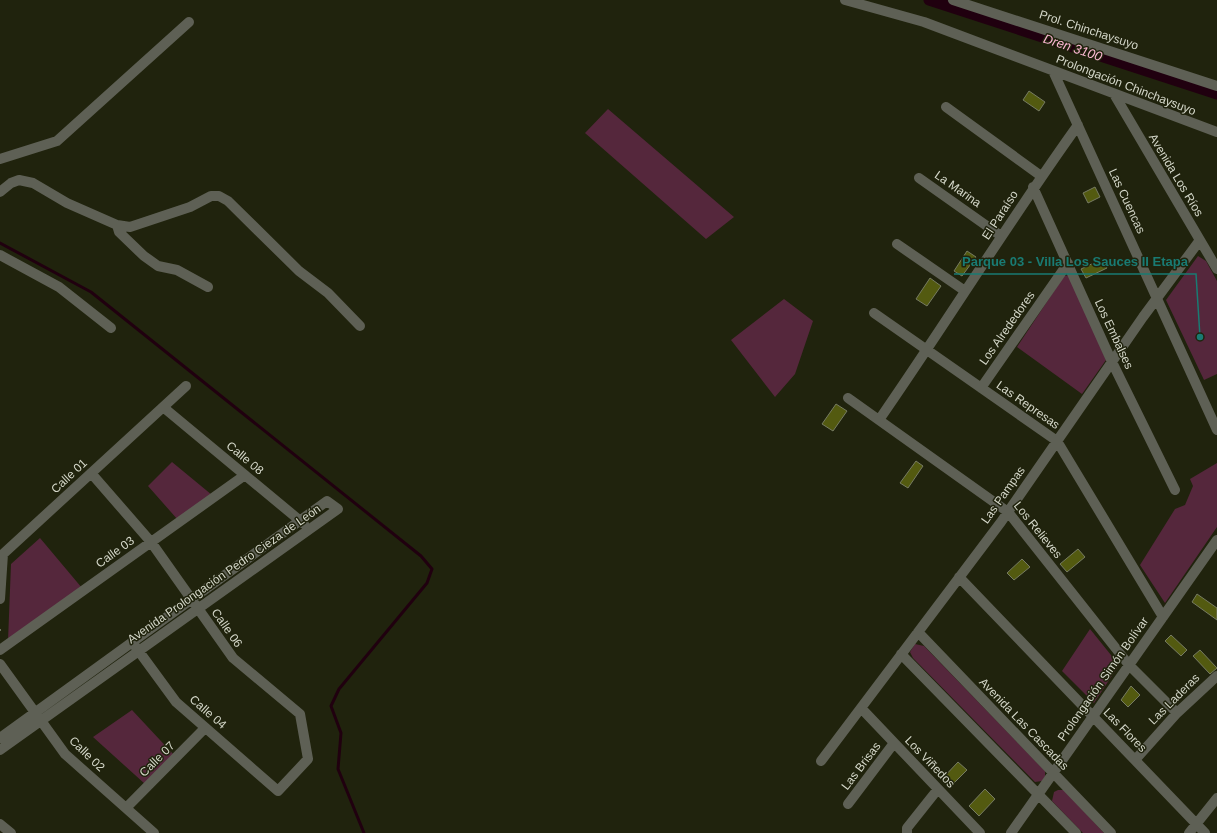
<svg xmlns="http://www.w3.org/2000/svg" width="1217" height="833" font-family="Arial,sans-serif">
	<rect width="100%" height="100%" fill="#20230d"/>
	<path fill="#55273c" d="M608 109 734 217 706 239 585 133Z
		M1198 256 1206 261 1217 281V374L1204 380 1166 300Z
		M1070 275 1106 360 1082 394 1017 347 1064 276Z
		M784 299 813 321 795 374 775 397 731 340Z
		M172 462 212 495 178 520 148 486Z
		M1217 463V527L1165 603 1140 565 1175 509 1185 505 1193 486 1190 479Z
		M40 538 82 588 8 641 11 564Z
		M1090 629 1119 665 1094 703 1062 671Z
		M915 644 924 646 1045 771V777L1042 781 1035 782 913 658 910 652Z
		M132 710 174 755 145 784 93 737Z
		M1058 790H1064L1104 833H1083L1052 801 1054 792Z"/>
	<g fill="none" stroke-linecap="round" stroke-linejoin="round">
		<path stroke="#20000f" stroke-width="3" d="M0 243 91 292 421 556 432 569 427 583 339 689 331 706 341 733 338 769 364 833"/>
		<path stroke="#20000f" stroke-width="11" d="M929 0 1217 94"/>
	</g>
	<path fill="#535a10" stroke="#767b62" d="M1029 91 1045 102 1039 111 1023 100Z
		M1095 187 1100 197 1088 203 1083 193Z
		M967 251 976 257 962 276 954 271Z
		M1102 259 1107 268 1086 278 1081 269Z
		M930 278 941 286 927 306 916 299Z
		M836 404 847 411 833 431 822 424Z
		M916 461 923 466 908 488 900 483Z
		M1078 549 1085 557 1067 572 1060 564Z
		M1022 559 1030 567 1014 580 1007 573Z
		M1197 594 1217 608V620L1192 602Z
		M1171 635 1187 650 1181 656 1165 641Z
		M1200 650 1217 668 1210 674 1193 656Z
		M1131 686 1140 695 1128 707 1121 700Z
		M958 762 967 770 950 787 942 779Z
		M985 789 995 799 979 816 969 806Z"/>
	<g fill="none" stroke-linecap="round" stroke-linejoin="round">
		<path stroke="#676a58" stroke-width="2" stroke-dasharray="1 3" stroke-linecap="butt" d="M0 630H4"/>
		<path stroke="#5e6055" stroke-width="10" d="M845 0 924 22 1217 132
			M953 0 1217 86
			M1053 71 1217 430
			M1114 94 1217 269
			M946 107 1041 176
			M0 159 57 141 189 22
			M919 178 1001 236
			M1033 187 1112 362 1175 490
			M0 192 11 183 19 180 33 183 67 203 117 225 130 227 190 207 211 196H219L228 201 299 271 328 293 360 326
			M117 225 119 232 144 256 158 266 177 270 208 287
			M897 244 965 291
			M0 255 59 287 111 328
			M874 313 1057 441 1163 617
			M981 388 1068 263
			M848 398 1008 512 1129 665 1177 713
			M163 407 304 524
			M879 420C947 322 1009 221 1078 125
			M91 473 151 542 233 658 300 714 308 759 278 791 176 702 135 646
			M959 577 1205 833
			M0 599 3 554 186 386
			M918 632 1111 833
			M0 650 245 475
			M901 654 1076 833
			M0 664 65 754 154 833
			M861 708 980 833
			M0 738 327 501 338 509 0 750
			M1135 760 1177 713 1217 676
			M821 761 1001 522 1143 317 1200 240
			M848 804 894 743
			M126 808 205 728
			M0 824 11 833
			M907 833V828L938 789
			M1011 833 1217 540
			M1189 833 1217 798"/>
	</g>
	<g text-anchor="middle" stroke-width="3" stroke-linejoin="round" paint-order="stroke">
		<g font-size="12" fill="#d4d7c9" stroke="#20230d">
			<text transform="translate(1089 30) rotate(18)" y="4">Prol. Chinchaysuyo</text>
			<text transform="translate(1126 85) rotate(21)" y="4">Prolongación Chinchaysuyo</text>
			<text transform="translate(1176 175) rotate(59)" y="4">Avenida Los Ríos</text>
			<text transform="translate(958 189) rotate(35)" y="4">La Marina</text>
			<text transform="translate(1127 201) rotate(65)" y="4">Las Cuencas</text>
			<text transform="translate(1000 215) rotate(-57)" y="4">El Paraíso</text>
			<text transform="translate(1007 328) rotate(-55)" y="4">Los Alrededores</text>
			<text transform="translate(1114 334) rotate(65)" y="4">Los Embalses</text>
			<text transform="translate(1028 405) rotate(35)" y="4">Las Represas</text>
			<text transform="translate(245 458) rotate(40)" y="4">Calle 08</text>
			<text transform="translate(69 476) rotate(-43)" y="4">Calle 01</text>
			<text transform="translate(1003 495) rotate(-55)" y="4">Las Pampas</text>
			<text transform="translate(1038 530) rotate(51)" y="4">Los Relieves</text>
			<text transform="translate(115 552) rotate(-36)" y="4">Calle 03</text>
			<text transform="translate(224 574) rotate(-35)" y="4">Avenida Prolongación Pedro Cieza de León</text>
			<text transform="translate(227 628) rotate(55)" y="4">Calle 06</text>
			<text transform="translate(1103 679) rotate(-55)" y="4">Prolongación Simón Bolívar</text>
			<text transform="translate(1174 699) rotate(-45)" y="4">Las Laderas</text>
			<text transform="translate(208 712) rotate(41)" y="4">Calle 04</text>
			<text transform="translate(1024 724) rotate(46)" y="4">Avenida Las Cascadas</text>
			<text transform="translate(1125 730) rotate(46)" y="4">Las Flores</text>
			<text transform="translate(87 754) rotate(44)" y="4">Calle 02</text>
			<text transform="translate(157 759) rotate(-45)" y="4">Calle 07</text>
			<text transform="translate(930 762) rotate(46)" y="4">Los Viñedos</text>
			<text transform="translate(861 766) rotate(-53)" y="4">Las Brisas</text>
		</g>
		<g font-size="13" font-style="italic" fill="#fcb7d3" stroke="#20230d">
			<text transform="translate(1073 47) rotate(18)" y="5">Dren 3100</text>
		</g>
	</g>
	<path fill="none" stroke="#197b73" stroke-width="1.5" d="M1200 337L1196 274H954"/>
	<circle fill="#197b73" stroke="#20230d" stroke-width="1.5" cx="1200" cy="337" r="4"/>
	<g font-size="13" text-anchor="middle" font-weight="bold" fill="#197b73" stroke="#20230d" stroke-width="3" stroke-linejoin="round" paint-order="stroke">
		<text x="1075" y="266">Parque 03 - Villa Los Sauces II Etapa</text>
	</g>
</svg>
